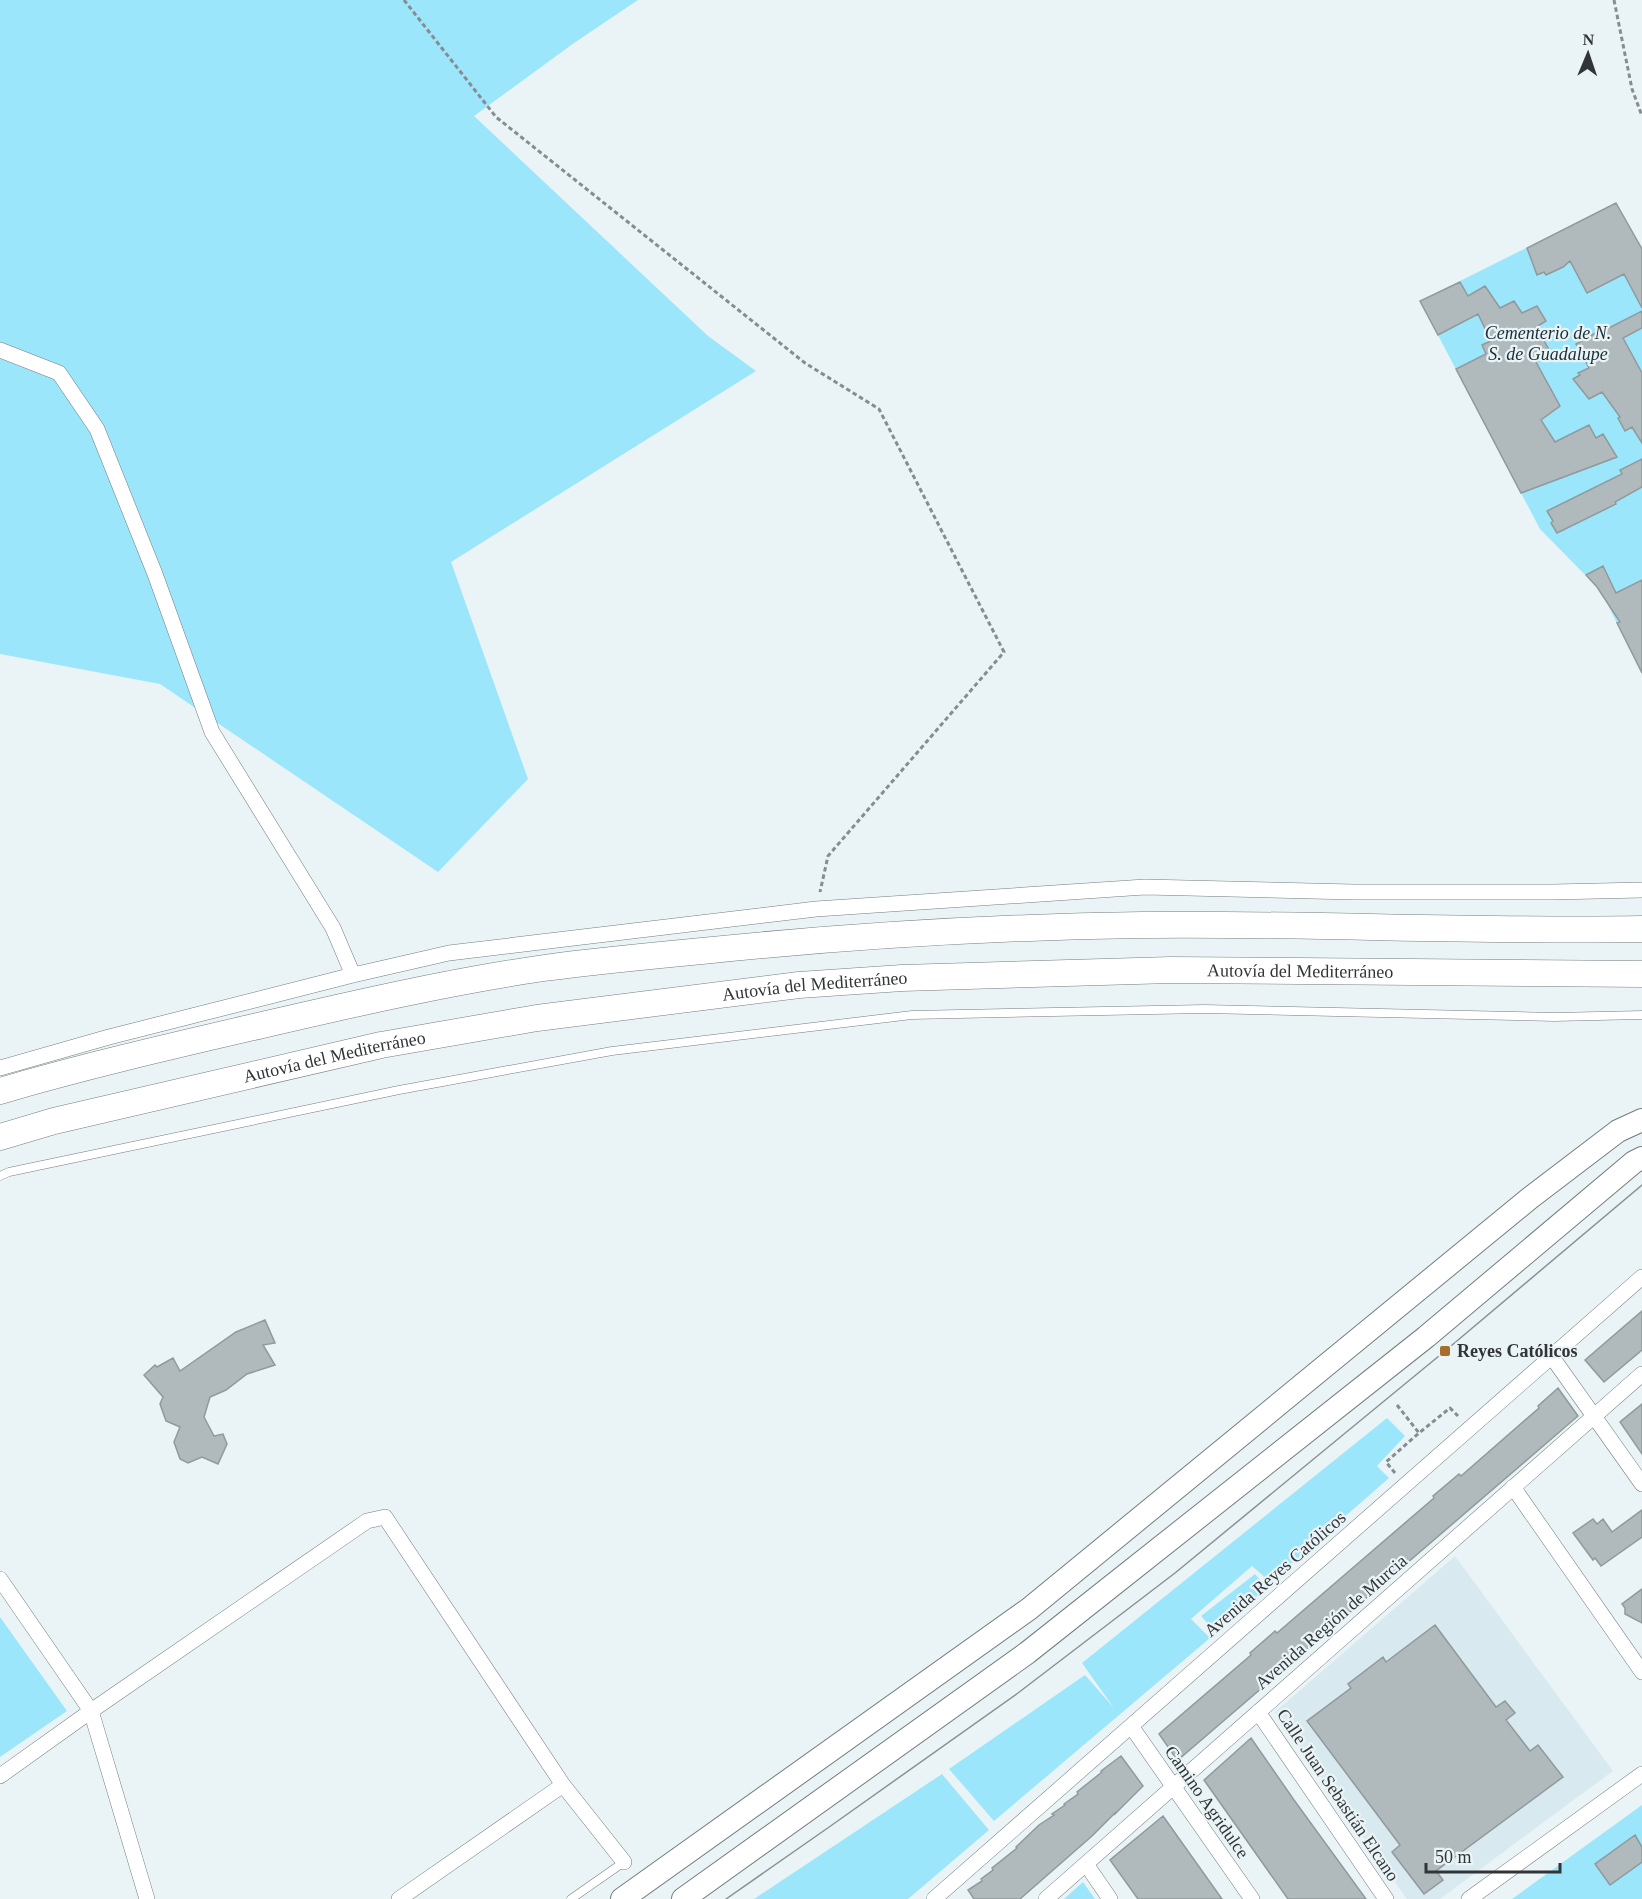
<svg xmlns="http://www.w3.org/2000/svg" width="1642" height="1899" font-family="Georgia,serif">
	<rect width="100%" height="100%" fill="#eaf4f7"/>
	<path fill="#d8eaf0" d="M1455 1556 1613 1771 1440 1899H1407L1275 1712Z"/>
	<path fill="#9be6fb" d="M0 0H638L574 43 474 116 708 336 756 371 451 562 528 779 438 872 160 684 0 654Z
		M1616 203 1642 251V674L1606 601 1597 587 1540 529 1420 301Z
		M1387 1418 1405 1436 1377 1466 1389 1478 1270 1582 1252 1566 1191 1619 1210 1638 994 1821 949 1769 1085 1675 1114 1708 1082 1663Z
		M1255 1574 1267 1588 1215 1632 1201 1616Z
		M0 1617 67 1711 0 1757Z
		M942 1774 989 1830 908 1899H754Z
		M1642 1805V1899H1512Z
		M1083 1882 1095 1899H1064Z"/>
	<path fill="#b0b9bc" stroke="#90999c" stroke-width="1.5" d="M1616 203 1642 249V308L1624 274 1587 293 1570 261 1563 267 1546 275 1544 272 1537 275 1527 248Z
		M1460 282 1468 296 1485 286 1500 308 1514 301 1522 313 1537 306 1546 321 1536 327 1551 353 1536 362 1560 406 1541 420 1555 442 1589 425 1596 438 1603 434 1617 457 1521 493 1456 369 1486 354 1482 345 1491 341 1478 314 1438 335 1420 301Z
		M1642 311V328L1623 338 1642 373V443L1632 427 1625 431 1618 418 1620 417 1602 392 1589 399 1573 379 1580 375 1578 373 1589 368 1576 344 1604 328 1605 330Z
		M1642 459V487L1615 502 1616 504 1557 533 1551 523 1553 521 1547 511 1622 474 1620 470Z
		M1603 566 1616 593 1642 580V673L1617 623 1620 622 1597 587 1586 575Z
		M1642 1311V1350L1604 1382 1585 1360Z
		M265 1320 275 1343 263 1345 275 1365 247 1374 226 1390 210 1397 204 1417 214 1436 223 1434 227 1444 218 1464 202 1457 188 1463 180 1459 174 1442 180 1427 166 1421 160 1404 163 1397 144 1375 155 1365 157 1367 173 1358 180 1371 236 1332Z
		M1558 1388 1578 1416 1178 1760 1175 1757 1159 1734 1251 1655 1250 1653 1275 1631 1277 1633 1434 1498 1433 1496 1459 1474 1461 1476 1539 1408 1538 1406Z
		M1642 1404V1454L1620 1422Z
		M1642 1510V1537L1601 1566 1595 1558 1593 1560 1573 1533 1593 1519 1597 1524 1603 1519 1612 1532Z
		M1642 1589V1623L1625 1614V1608L1622 1604Z
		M1435 1625 1496 1707 1505 1701 1515 1713 1506 1720 1530 1751 1538 1745 1563 1777 1436 1871 1443 1880 1424 1894 1392 1852 1400 1845 1307 1721 1351 1688 1348 1684 1383 1657 1386 1662Z
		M1251 1738 1294 1800 1366 1899H1288L1204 1780Z
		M1121 1756 1143 1786 1115 1814V1813L1092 1836 1020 1899H974L968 1890 982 1881 981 1879 993 1870 992 1868 1017 1848 1016 1847 1039 1825 1054 1815 1052 1814 1065 1805 1064 1804 1078 1794 1077 1792 1102 1772 1101 1771Z
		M1163 1816 1222 1899H1138L1110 1860Z
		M1635 1835 1642 1847V1862L1610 1885 1595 1864Z"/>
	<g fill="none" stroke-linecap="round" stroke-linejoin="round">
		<defs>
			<path id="service" d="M0 1176 9 1172 399 1090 612 1051 912 1015 1204 1009 1554 1017 1642 1015
				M571 1899 624 1862"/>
			<path id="minor" d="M0 350 59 373 97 429 155 574 212 732 333 928 353 975
				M0 1068 109 1037 353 975 449 953 816 909 1145 887 1354 892H1553L1642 890
				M1552 1357 1642 1484
				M1513 1487 1642 1672
				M0 1579 91 1711 147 1899
				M1258 1712 1386 1899
				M1131 1726 1252 1899
				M0 1776 91 1711 367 1521 385 1517 563 1785
				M1086 1864 1110 1899
				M399 1899 563 1785 624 1862
				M934 1899 1642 1277
				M1046 1899 1642 1374
				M1469 1899 1642 1774"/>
			<path id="primary" d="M622 1899 1029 1609 1530 1198 1618 1131 1642 1120
				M683 1899 1027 1653 1426 1337 1634 1162 1642 1158"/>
			<g id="motorway">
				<path d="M0 1091C85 1066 172 1046 258 1026 353 1004 448 982 544 968 596 961 649 956 702 951 848 936 995 927 1142 925 1309 923 1475 932 1642 929"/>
				<path id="s1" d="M0 1137 54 1121 381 1045 537 1018 799 985 902 978 1171 970 1642 974"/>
			</g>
		</defs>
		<use href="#service" stroke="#747d80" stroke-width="9"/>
		<use href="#minor" stroke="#747d80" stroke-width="16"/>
		<use href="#primary" stroke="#747d80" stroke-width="24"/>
		<use href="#motorway" stroke="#747d80" stroke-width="27"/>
		<path stroke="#868c8f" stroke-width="3" stroke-dasharray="4.5 3" stroke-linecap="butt" d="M404 0 496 117 805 363 879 409 1004 652 828 856 820 892
			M1614 0 1632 89 1642 116
			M1397 1405 1419 1433 1450 1408 1458 1416
			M1395 1473 1386 1462 1419 1433"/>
		<use href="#service" stroke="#fff" stroke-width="8"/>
		<use href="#minor" stroke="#fff" stroke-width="15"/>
		<use href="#primary" stroke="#fff" stroke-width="22"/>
		<use href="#motorway" stroke="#fff" stroke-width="26"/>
		<path stroke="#8a9193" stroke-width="1.5" d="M726 1899 832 1825 1018 1693 1175 1573 1445 1351 1642 1185"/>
	</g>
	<rect fill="#a56e2a" stroke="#eaf4f7" stroke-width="2" x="1439" y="1345" width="12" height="12" rx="3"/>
	<g text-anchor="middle" stroke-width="4.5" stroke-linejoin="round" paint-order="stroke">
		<g font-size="18" font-style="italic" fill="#193037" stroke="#eaf4f7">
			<text x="1548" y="339">Cementerio de N.<tspan x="1548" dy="21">S. de Guadalupe</tspan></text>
		</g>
		<g font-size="18" fill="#323537" stroke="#eaf4f7">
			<text dy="6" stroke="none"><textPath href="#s1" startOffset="1316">Autovía del Mediterráneo</textPath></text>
			<text dy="6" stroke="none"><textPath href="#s1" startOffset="830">Autovía del Mediterráneo</textPath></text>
			<text dy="6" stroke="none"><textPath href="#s1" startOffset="344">Autovía del Mediterráneo</textPath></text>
			<text transform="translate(1275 1574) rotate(-41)" y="6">Avenida Reyes Católicos</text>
			<text transform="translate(1331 1622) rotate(-41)" y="6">Avenida Región de Murcia</text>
			<text transform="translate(1338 1795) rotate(56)" y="6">Calle Juan Sebastián Elcano</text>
			<text transform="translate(1207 1802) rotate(55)" y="6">Camino Agridulce</text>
		</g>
		<g font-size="18" font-weight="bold" fill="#323537" stroke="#eaf4f7" text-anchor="start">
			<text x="1457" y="1357">Reyes Católicos</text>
		</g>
	</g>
	<g transform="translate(1588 54) rotate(2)" stroke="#eaf4f7" stroke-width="4.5" paint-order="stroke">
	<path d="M0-4.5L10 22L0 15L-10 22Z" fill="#323537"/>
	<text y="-9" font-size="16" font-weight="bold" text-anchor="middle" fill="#323537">N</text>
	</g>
	<path d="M1426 1863v9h134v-9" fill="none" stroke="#323537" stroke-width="3"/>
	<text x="1435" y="1863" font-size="18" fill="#323537" stroke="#eaf4f7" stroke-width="4.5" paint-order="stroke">50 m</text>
</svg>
